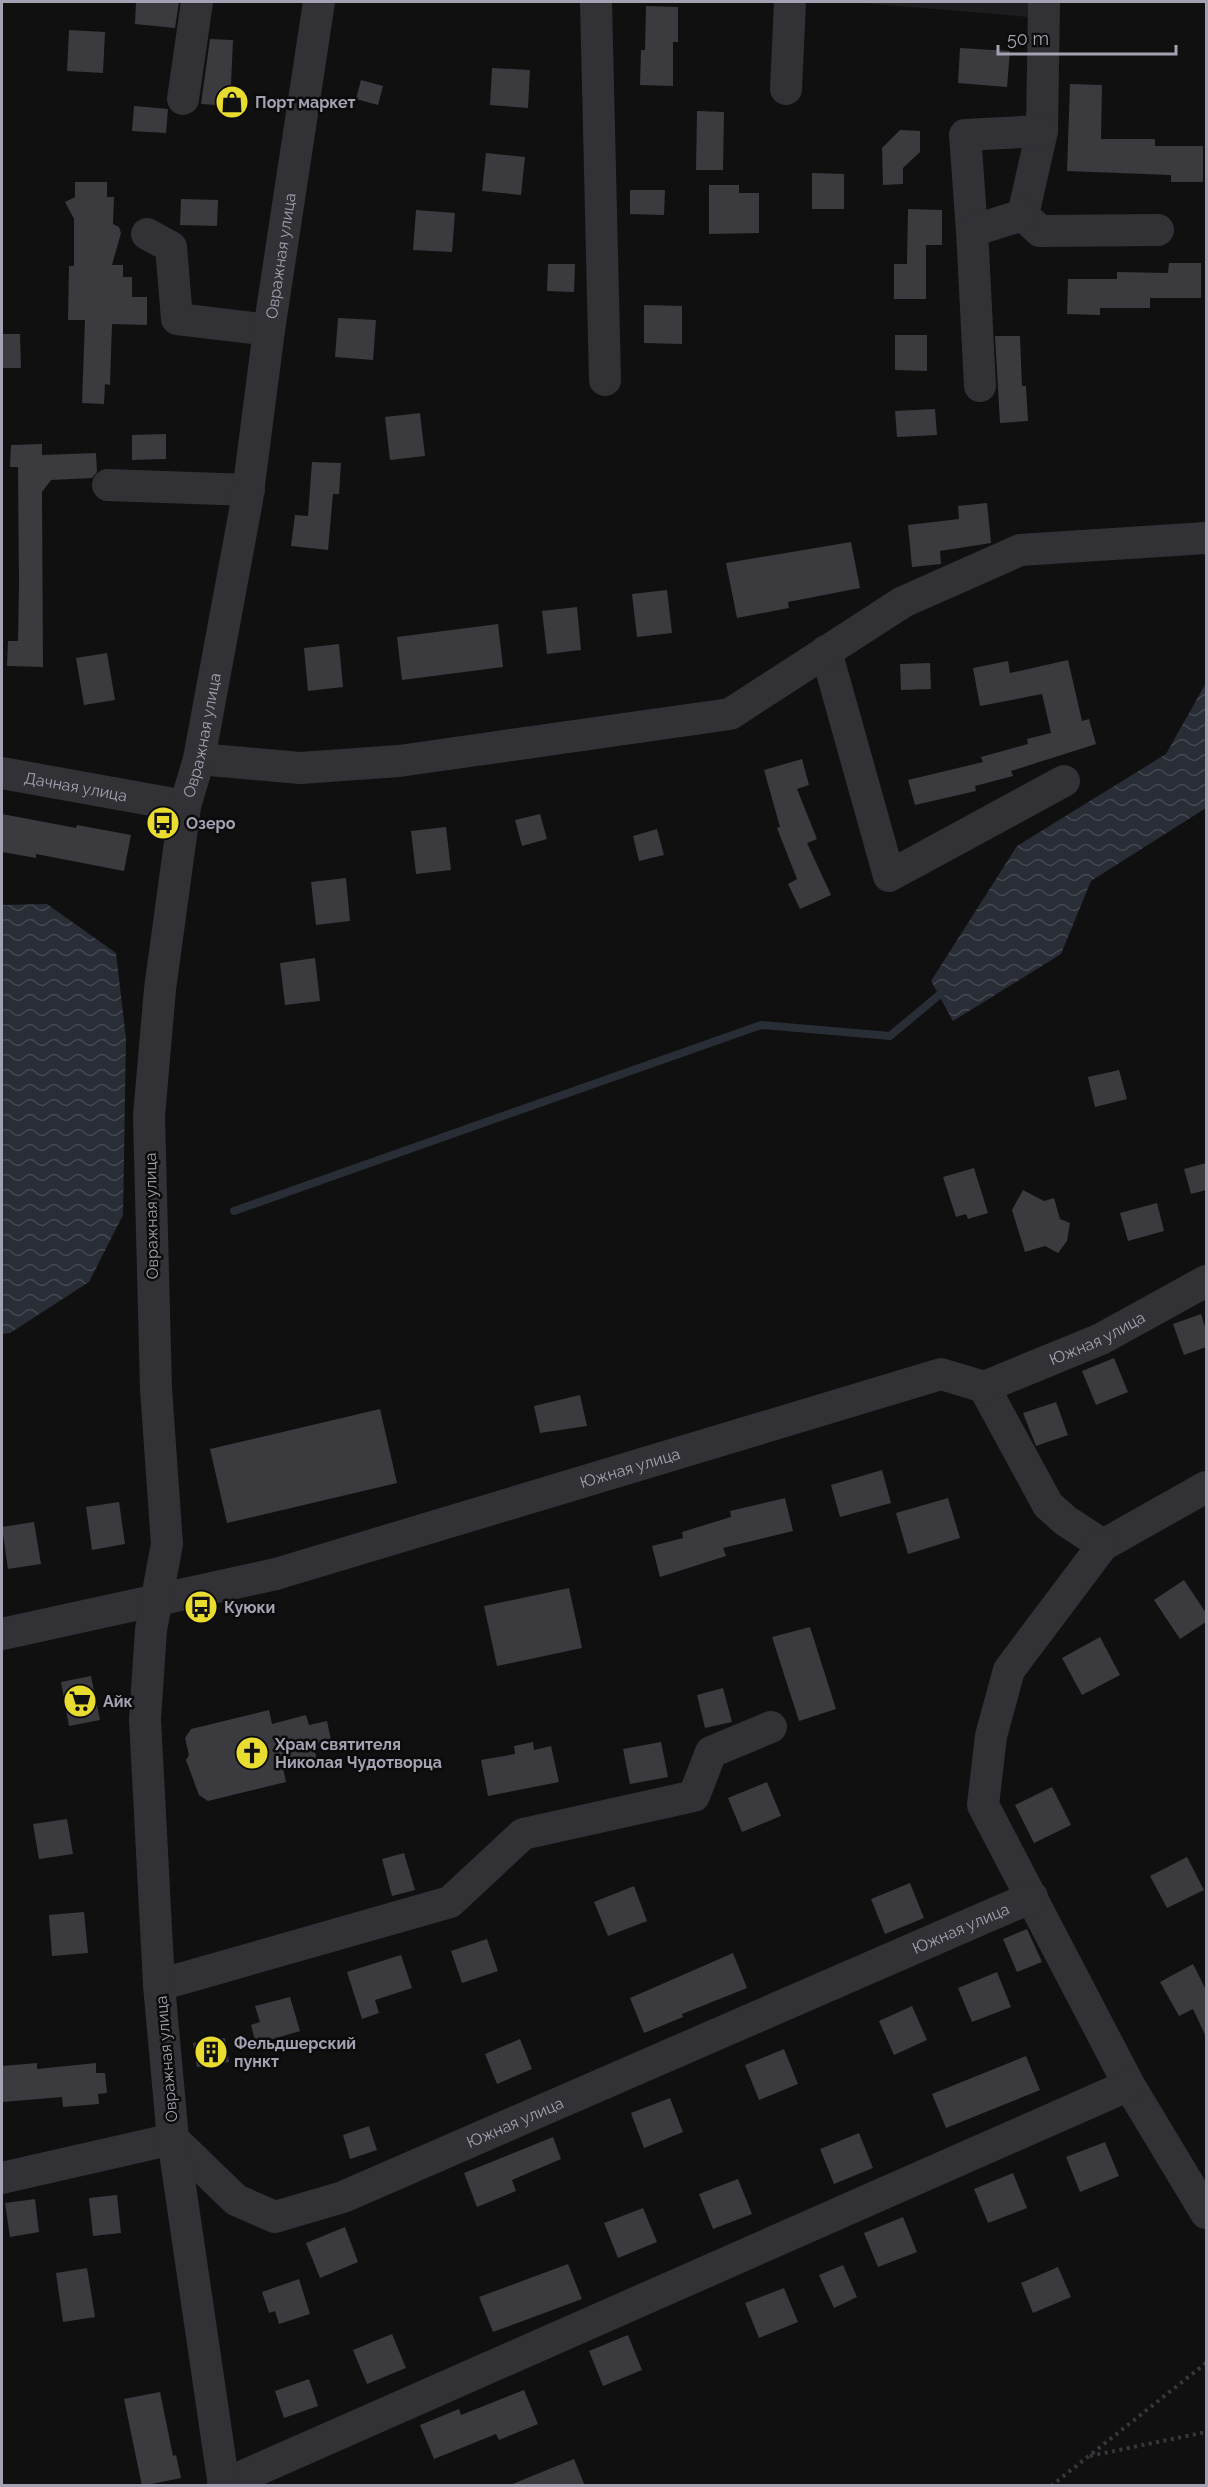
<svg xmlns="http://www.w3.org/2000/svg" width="1208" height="2487" font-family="Raleway,sans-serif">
	<defs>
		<pattern id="water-waves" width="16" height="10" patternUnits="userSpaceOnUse" patternTransform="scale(1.5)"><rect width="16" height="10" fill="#292d36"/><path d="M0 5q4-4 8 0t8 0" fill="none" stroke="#454851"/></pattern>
	</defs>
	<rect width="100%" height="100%" fill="#101011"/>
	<path fill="#1d1c1e" d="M849 2H1030L1029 17Z"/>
	<path fill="url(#water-waves)" d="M1206 683V808L1091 881 1061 954 953 1021 931 981 1017 846 1166 754Z
		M47 904 116 953 126 1039 123 1215 89 1282 10 1333 2 1334V905Z"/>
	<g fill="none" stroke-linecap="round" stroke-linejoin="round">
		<path stroke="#292d36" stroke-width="8" d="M234 1211 761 1025 890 1036 945 990"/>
	</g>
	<path fill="#3b3a3e" d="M136 2H179L175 28 135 24Z
		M646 6 678 7V42H673V86L640 85 641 50H645Z
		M69 30 105 32 103 73 67 71Z
		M210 39 233 40 230 106 201 104Z
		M960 48 1010 51 1007 87 958 83Z
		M492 68 530 70 528 108 490 105Z
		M361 80 383 86 378 105 356 99Z
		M1070 84 1102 85 1101 139H1155V146H1203V182H1171V175L1067 171Z
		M134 106 168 109 166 133 132 131Z
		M697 111 724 112 723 170H696Z
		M900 130 920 131V152L903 168V184L883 185 882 148Z
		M486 153 525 157 521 195 482 191Z
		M812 173 844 174V209H812Z
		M75 182H107V197H114L113 224 119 227 121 233 112 265H123V277H132V297H147V325L112 324 110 385 105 384 104 404 82 403 85 320H68L69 266H74V219L65 202 75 197Z
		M709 185H739V193H759V233L709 234Z
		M630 190H665L664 215 630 214Z
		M181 199 218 200 217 226 180 225Z
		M908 209 942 210V245H926V299H894V264H907Z
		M416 210 455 213 452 252 413 250Z
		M1169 263H1201V298H1150V308H1100V315L1067 314 1068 279H1117V272L1168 273Z
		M548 264H575L574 292 547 291Z
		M644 305 682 306V344L644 343Z
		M338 318 376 320 373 360 335 357Z
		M2 334H20L21 368H2Z
		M895 335H927V371L895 370Z
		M995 336H1020L1022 386H1026L1028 421 1000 423Z
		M935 409 937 435 897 437 895 411Z
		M420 413 425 456 390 460 385 417Z
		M166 434V459L132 460V435Z
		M42 444V455L96 453 97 472 92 478 51 480 42 492 43 667 7 666 8 641H18L19 586 18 467H10L11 445Z
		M312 462 341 463 339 494H333L328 550 291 546 295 515 308 516Z
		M987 503 991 543 940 551 941 564 912 567 908 525 959 519 958 506Z
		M851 542 860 588 788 602 789 608 737 618 726 563Z
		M667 590 672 633 637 637 632 594Z
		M577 607 581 650 547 654 542 611Z
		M498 624 503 667 402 680 397 637Z
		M339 644 343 687 308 691 304 648Z
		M107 653 115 700 84 705 76 658Z
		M1068 660 1082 721 1089 719 1096 744 1011 771 1013 776 975 786 976 791 915 805 908 780 983 762 981 757 1028 744 1027 739 1051 733 1042 694 980 706 973 668 1008 661 1010 673Z
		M930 663 931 689 901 690 900 664Z
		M802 759 809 785 797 789 817 839 807 843 831 895 800 909 788 884 797 879 777 828 780 827 764 770Z
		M2 814 76 828 77 825 131 835 124 871 36 854V858L2 852Z
		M540 814 547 839 522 846 515 820Z
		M446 827 451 870 416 874 411 831Z
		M657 829 664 855 639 861 633 836Z
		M346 878 350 921 316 925 311 882Z
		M315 958 320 1001 285 1005 280 963Z
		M1119 1070 1127 1099 1095 1107 1088 1077Z
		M1206 1163V1190L1191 1194 1184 1169Z
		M974 1168 988 1213 968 1219 966 1214 956 1217 943 1177Z
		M1023 1190 1044 1201 1054 1198 1060 1219 1070 1223 1067 1241 1058 1253 1045 1246 1025 1252 1012 1210Z
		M1157 1203 1164 1231 1128 1241 1120 1213Z
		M1201 1314 1206 1330V1347L1184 1355 1173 1324Z
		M1114 1358 1128 1392 1096 1405 1082 1371Z
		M580 1395 587 1426 540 1433 534 1406Z
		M1056 1402 1068 1435 1036 1446 1023 1413Z
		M380 1409 397 1483 227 1523 210 1449Z
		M882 1470 891 1503 840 1517 831 1485Z
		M785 1498 793 1531 723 1548 726 1556 660 1577 652 1546 683 1538 682 1532 731 1517 730 1511Z
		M948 1498 960 1538 908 1554 896 1513Z
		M119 1502 125 1544 92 1550 86 1507Z
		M34 1522 41 1564 8 1569 2 1527Z
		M1184 1580 1206 1613V1622L1180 1639 1154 1600Z
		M569 1588 582 1648 497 1666 484 1606Z
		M810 1627 836 1709 799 1721 772 1637Z
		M1100 1637 1120 1675 1082 1695 1062 1658Z
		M91 1676 100 1720 69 1726 61 1682Z
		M723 1688 732 1722 705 1728 697 1695Z
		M269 1710 272 1724 306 1715 309 1725 327 1721 332 1745 314 1749 317 1759 283 1768 286 1782 208 1801 199 1795 186 1760 189 1755 185 1738 191 1729Z
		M533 1742 534 1750 551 1746 559 1782 488 1796 481 1760 515 1754 514 1746Z
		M661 1742 668 1777 630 1784 623 1749Z
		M767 1782 781 1816 742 1832 728 1798Z
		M1052 1787 1071 1825 1034 1843 1015 1805Z
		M67 1819 73 1854 39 1859 33 1824Z
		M404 1853 415 1890 392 1896 382 1859Z
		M1187 1857 1204 1890 1167 1908 1150 1876Z
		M910 1883 924 1918 885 1934 871 1899Z
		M634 1886 647 1921 608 1936 594 1902Z
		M84 1912 88 1953 52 1956 49 1915Z
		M1027 1929 1042 1962 1017 1972 1003 1939Z
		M487 1939 498 1971 462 1983 451 1951Z
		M733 1953 747 1988 682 2014 683 2017 644 2033 630 1998Z
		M401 1955 412 1988 375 2000 379 2013 362 2019 347 1972Z
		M1193 1964 1206 1990V2037L1193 2009 1179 2016 1160 1982Z
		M997 1972 1011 2007 972 2022 958 1988Z
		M290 1997 300 2031 256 2044 251 2025 260 2022 255 2006Z
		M912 2006 927 2040 894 2055 879 2021Z
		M225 2038 229 2062 197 2067 193 2043Z
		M520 2039 532 2069 497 2084 485 2054Z
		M784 2049 798 2084 759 2100 745 2065Z
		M1026 2056 1040 2090 946 2128 932 2094Z
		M37 2063V2069L96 2063V2073H105L107 2093 98 2094 99 2104 63 2107 62 2097 2 2102V2066Z
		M670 2098 683 2132 644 2148 631 2113Z
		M369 2126 377 2150 350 2159 343 2135Z
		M859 2133 873 2168 834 2184 820 2149Z
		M553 2137 561 2159 512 2180 516 2191 477 2207 464 2173Z
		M1105 2142 1119 2176 1080 2192 1066 2157Z
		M1013 2173 1027 2208 988 2223 974 2189Z
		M738 2179 752 2214 713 2229 699 2194Z
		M117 2195 121 2233 93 2236 89 2198Z
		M35 2199 39 2232 10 2237 5 2203Z
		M643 2208 657 2242 618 2258 604 2223Z
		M903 2217 917 2252 878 2267 864 2233Z
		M345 2227 358 2262 320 2278 306 2243Z
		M568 2264 582 2299 493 2332 479 2297Z
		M843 2265 857 2297 834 2308 819 2275Z
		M1058 2267 1071 2297 1033 2313 1021 2283Z
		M87 2268 95 2317 63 2322 56 2273Z
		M299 2279 310 2314 279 2324 275 2311 269 2313 262 2292Z
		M784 2288 798 2322 759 2338 745 2303Z
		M392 2334 406 2368 367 2384 353 2350Z
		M628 2335 642 2370 603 2386 589 2351Z
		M309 2379 318 2406 284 2418 275 2391Z
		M524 2390 538 2424 499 2440 496 2434 434 2459 420 2425 459 2409 461 2415Z
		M160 2392 173 2456 176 2455 181 2478 142 2486 124 2399Z
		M574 2459 585 2486H510V2485Z"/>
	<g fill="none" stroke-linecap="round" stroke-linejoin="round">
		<path stroke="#37373d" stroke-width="4" stroke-dasharray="3 4.5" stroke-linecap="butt" d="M1090 2456 1206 2432
			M1051 2486 1206 2363"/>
		<g stroke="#323136" stroke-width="32">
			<path d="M596 2 605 380"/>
			<path d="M1044 2 1042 131 1023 215 1040 231 1158 230"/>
			<path d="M786 89 790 2"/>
			<path d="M183 99 197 2"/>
			<path d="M972 231 965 135 1042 131"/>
			<path d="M147 234 171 247 177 319 269 330"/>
			<path d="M980 386 972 231 1023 215"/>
			<path d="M108 485 249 490"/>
			<path d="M826 651 889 876 1064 781"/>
			<path d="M199 759 300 768 399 761 730 714 903 602 1020 550 1206 538"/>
			<path id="s1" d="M2 773 185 806"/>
			<path d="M984 1387 1048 1505 1066 1521 1103 1545 1206 1487"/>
			<path d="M1103 1545 1009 1670 991 1736 983 1805 1129 2085 1206 2213"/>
			<path id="s2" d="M2 1634 276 1574 941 1374 984 1387 1101 1339 1206 1281"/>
			<path d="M159 1985 450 1902 523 1834 694 1796 711 1752 771 1727"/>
			<path id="s3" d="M2 2178 173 2139 236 2200 275 2217 343 2197 1032 1897"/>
			<path d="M223 2485 1129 2085"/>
			<path id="s4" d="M224 2486 173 2139 159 1985 145 1719 151 1630 167 1544 156 1389 149 1116 160 989 185 806 199 759 247 500 269 330 319 2"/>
		</g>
	</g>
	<defs>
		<symbol id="shop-disc" viewBox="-11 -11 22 22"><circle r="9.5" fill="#e9dc30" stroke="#0b0b0c"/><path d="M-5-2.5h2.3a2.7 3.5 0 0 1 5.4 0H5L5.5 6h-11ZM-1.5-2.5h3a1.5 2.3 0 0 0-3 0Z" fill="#111"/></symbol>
		<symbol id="bus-disc" viewBox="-11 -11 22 22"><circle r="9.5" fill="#e9dc30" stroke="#0b0b0c"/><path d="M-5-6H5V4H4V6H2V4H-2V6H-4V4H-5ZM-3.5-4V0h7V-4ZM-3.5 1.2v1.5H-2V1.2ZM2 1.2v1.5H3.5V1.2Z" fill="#111"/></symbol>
		<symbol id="supermarket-disc" viewBox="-11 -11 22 22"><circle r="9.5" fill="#e9dc30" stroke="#0b0b0c"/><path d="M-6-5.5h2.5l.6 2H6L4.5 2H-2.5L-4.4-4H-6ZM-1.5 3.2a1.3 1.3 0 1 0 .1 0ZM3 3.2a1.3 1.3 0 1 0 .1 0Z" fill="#111"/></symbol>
		<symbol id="church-disc" viewBox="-11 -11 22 22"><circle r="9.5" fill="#e9dc30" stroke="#0b0b0c"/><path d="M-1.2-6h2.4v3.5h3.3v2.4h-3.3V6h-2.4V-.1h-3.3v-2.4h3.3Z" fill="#111"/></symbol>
		<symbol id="building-disc" viewBox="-11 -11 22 22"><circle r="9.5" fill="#e9dc30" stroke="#0b0b0c"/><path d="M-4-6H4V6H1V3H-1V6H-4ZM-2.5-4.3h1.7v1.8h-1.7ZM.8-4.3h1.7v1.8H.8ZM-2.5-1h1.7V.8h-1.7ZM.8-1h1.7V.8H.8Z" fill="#111"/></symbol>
	</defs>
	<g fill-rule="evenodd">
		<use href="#shop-disc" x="213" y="83" width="38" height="38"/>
		<use href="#bus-disc" x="144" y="804" width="38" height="38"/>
		<use href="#bus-disc" x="182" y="1588" width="38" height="38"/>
		<use href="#supermarket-disc" x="61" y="1682" width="38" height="38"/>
		<use href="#church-disc" x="233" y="1734" width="38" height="38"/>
		<use href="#building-disc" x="192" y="2033" width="38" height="38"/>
	</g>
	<g text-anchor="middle" stroke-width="5" stroke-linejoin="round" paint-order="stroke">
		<g font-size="16" font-weight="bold" fill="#a2a2b2" stroke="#0b0b0c" text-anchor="start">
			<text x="255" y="108">Порт маркет</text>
			<text x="186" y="829">Озеро</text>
			<text x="224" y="1613">Куюки</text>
			<text x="103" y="1707">Айк</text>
			<text x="275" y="1750">Храм святителя<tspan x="275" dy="18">Николая Чудотворца</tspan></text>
			<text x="234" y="2049">Фельдшерский<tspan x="234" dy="18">пункт</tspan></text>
		</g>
		<g font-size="16" fill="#a2a2b2" stroke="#0b0b0c">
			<text dy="6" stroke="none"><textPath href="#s4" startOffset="2248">Овражная улица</textPath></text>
			<text dy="6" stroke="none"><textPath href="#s4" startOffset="1762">Овражная улица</textPath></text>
			<text dy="6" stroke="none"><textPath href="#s1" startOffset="75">Дачная улица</textPath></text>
			<text transform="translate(151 1216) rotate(-91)" y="6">Овражная улица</text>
			<text dy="6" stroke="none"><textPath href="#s2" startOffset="1143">Южная улица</textPath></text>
			<text dy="6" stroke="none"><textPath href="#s2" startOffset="650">Южная улица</textPath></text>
			<text dy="6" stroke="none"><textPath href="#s3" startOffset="1050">Южная улица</textPath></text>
			<text transform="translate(166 2059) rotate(-95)" y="6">Овражная улица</text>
			<text dy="6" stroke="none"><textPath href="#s3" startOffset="564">Южная улица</textPath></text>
		</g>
	</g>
	<rect width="1208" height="2487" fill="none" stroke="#a2a2b2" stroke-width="6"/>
	<path d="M998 45v9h178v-9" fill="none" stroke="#a2a2b2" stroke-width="3"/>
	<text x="1007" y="45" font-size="18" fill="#a2a2b2" stroke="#0b0b0c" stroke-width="4.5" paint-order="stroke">50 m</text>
</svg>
